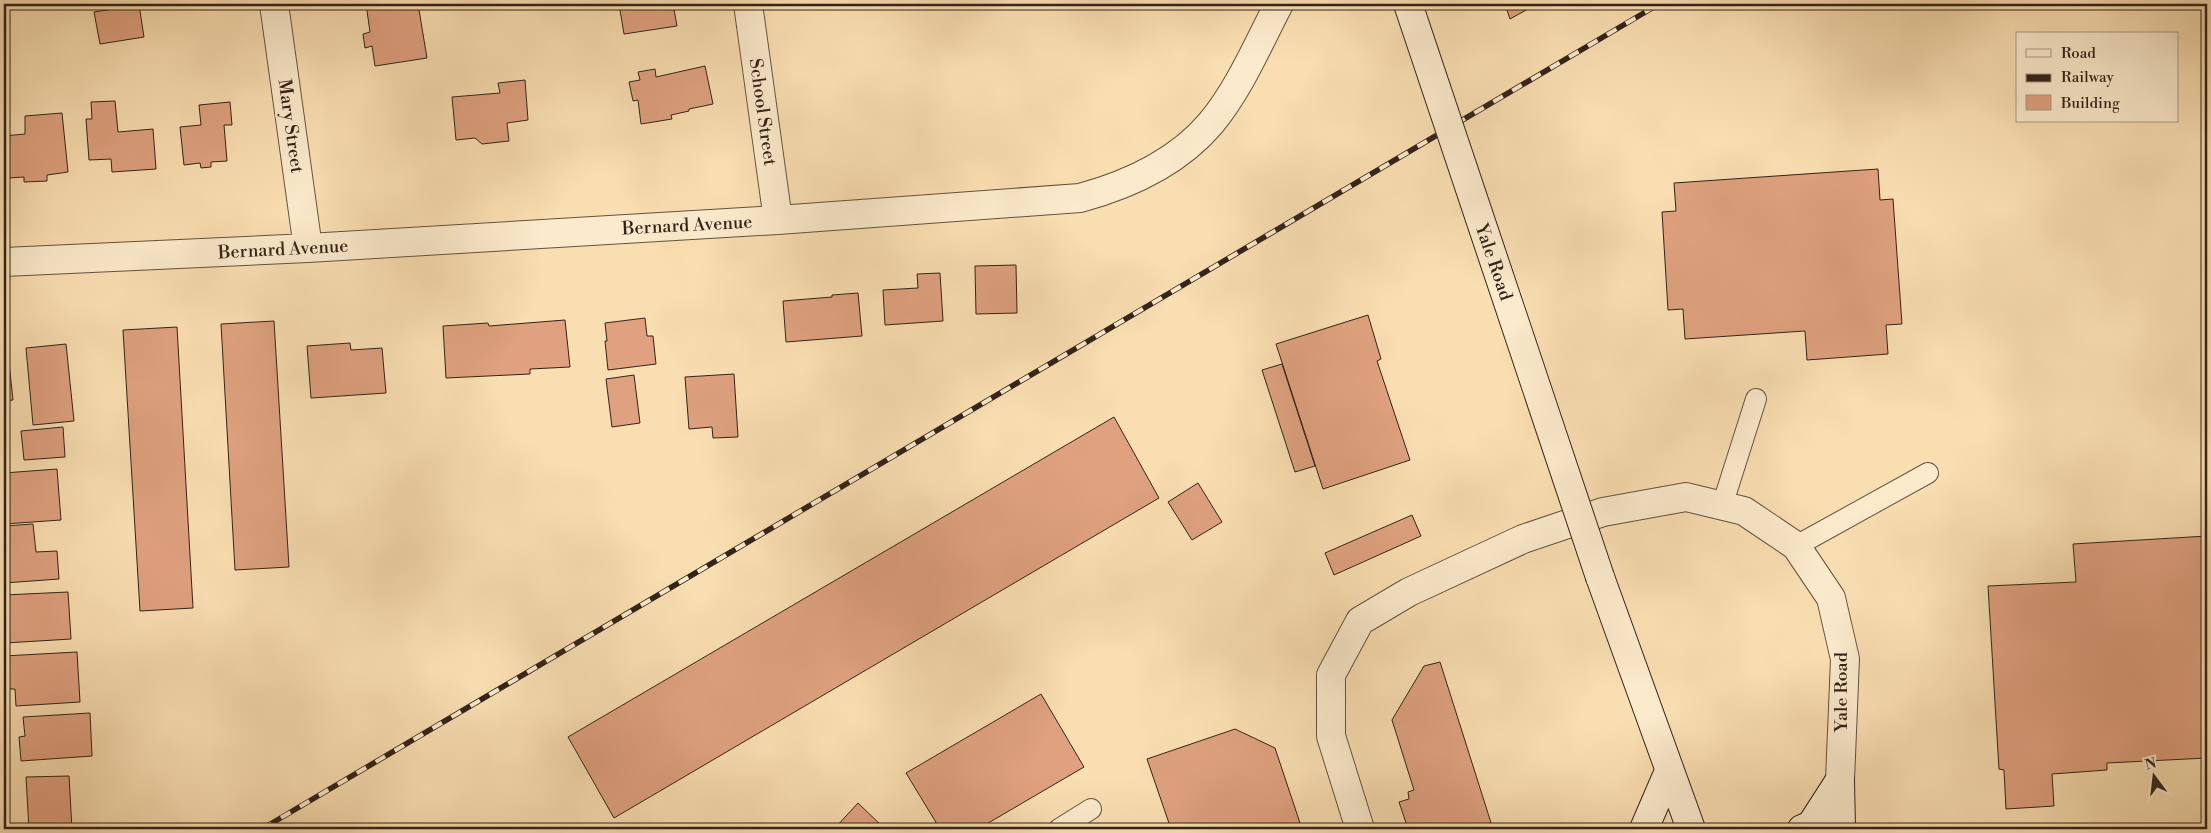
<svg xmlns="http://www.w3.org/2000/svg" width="2211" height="833" font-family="'Libre Bodoni',serif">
	<rect width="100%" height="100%" fill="#f9deb1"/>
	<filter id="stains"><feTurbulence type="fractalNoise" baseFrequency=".004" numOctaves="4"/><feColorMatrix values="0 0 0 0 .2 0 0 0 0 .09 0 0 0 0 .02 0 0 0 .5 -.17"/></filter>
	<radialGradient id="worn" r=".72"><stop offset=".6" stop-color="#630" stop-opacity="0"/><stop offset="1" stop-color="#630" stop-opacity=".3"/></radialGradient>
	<path fill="#dfa17f" stroke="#332319" d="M366 4H418L427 58 375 66 372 46 365 48 363 34 370 32Z
		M619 4H673L677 26 624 34Z
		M1505 4H1537L1510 19Z
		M139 5 144 37 100 44 94 12Z
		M705 66 713 104 689 109V111L671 115 672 119 641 124 638 100 633 101 629 82 640 80 638 72 655 69 656 77Z
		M525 80 528 120 507 123 509 141 482 144 475 138 456 140 452 97 500 93 498 83Z
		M115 101 118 132 153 129 156 169 112 172 111 159 89 160 86 119H92L91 102Z
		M230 102 232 125H224L227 161 211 162V167L201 168 200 163 184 165 180 127 201 125 199 105Z
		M62 113 68 172 47 175V181L24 182V177L8 178 4 136 25 134V116Z
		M1878 169 1880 200 1893 199 1902 324 1886 325 1888 354 1807 360 1805 331 1685 339 1683 309 1668 310 1662 212 1676 211 1674 183Z
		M1016 265 1017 313 976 314 975 266Z
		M940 273 943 321 885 325 883 290 918 288 917 274Z
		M858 293 862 336 786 342 783 301 832 297V295Z
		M1368 315 1381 359 1377 361 1410 460 1323 489 1276 344Z
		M645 318 647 336H653L656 364 608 370 605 341H607L605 323Z
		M565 320 570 367 530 369V374L446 378 443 326 488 323 489 326Z
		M274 321 289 567 235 570 221 324Z
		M177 327 193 608 140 611 123 330Z
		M350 343 351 350 382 348 386 393 311 398 307 346Z
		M66 344 74 421 33 425 26 348Z
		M4 353H8L13 400 4 401Z
		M1282 364 1315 466 1295 472 1262 370Z
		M734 374 738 437 713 438 712 427 689 429 685 377Z
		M634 375 640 423 612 427 606 379Z
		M1114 417 1159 498 614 818 568 737Z
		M63 427 65 457 24 460 21 431Z
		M57 469 61 520 4 524V473Z
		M1198 483 1222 522 1192 540 1168 502Z
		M1412 515 1421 536 1334 575 1325 553Z
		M33 524 36 552 57 551 59 579 4 583V526Z
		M2207 536V758L2107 763V770L2052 774 2054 806 2006 809 2004 770 1999 769 1988 586 2076 582 2073 544Z
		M68 592 71 639 5 643 4 595Z
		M77 652 80 702 16 706 15 689H4V656Z
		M1440 662 1493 829H1420V827L1408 829 1399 802 1409 799 1408 792 1414 790 1392 720 1424 666Z
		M1041 694 1084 767 978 829H940L906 773Z
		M90 713 92 756 21 761 19 737 25 736 23 717Z
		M1235 729 1275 748 1302 829H1171L1147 759Z
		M69 776 72 829H29L26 777Z
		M858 803 885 829H834Z"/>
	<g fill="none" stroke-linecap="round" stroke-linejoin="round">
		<defs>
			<path id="service" d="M1722 506 1756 399
				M1796 546 1928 473
				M1059 829 1091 809"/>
			<path id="minor" d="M274 4 308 248
				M748 4 778 220
				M4 262 308 248 778 220 1080 198C1128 185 1178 162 1211 123 1240 88 1258 44 1279 4"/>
			<path id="tertiary" d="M1360 829 1331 736V675L1360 621 1409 592 1523 539 1603 512 1686 497 1744 511 1796 546 1831 598 1845 659 1840 780"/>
			<path id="secondary" d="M1600 577 1691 829
				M1840 780 1841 829
				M1644 829 1669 771
				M1802 829 1811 825 1840 780"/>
		</defs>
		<use href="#service" stroke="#64523f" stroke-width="22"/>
		<use href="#minor" stroke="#64523f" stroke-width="30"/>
		<use href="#tertiary" stroke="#64523f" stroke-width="30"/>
		<use href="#secondary" stroke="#332319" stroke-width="30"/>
		<use href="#service" stroke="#fbeacc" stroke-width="20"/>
		<use href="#minor" stroke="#fbeacc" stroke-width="28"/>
		<use href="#tertiary" stroke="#fbeacc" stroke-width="28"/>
		<use href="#secondary" stroke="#fbeacc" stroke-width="28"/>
		<defs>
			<path id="rail" d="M262 829 1659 4"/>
		</defs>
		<use href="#rail" stroke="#332319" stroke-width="5.5"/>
		<use href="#rail" stroke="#fbeacc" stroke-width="4" stroke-dasharray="11" stroke-linecap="butt"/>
		<defs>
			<path id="secondary-bridge" d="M1408 4 1600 577"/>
		</defs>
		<use href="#secondary-bridge" stroke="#332319" stroke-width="30" stroke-linecap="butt"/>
		<use href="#secondary-bridge" stroke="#fbeacc" stroke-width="28"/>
	</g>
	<g text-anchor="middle" stroke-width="4.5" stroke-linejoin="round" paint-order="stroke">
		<g font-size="18" fill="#332319" stroke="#fbeacc">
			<text transform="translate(763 112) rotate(82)" y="6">School Street</text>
			<text transform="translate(291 126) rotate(82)" y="6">Mary Street</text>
			<text transform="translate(687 225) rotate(-3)" y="6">Bernard Avenue</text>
			<text transform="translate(283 249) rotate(-3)" y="6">Bernard Avenue</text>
			<text transform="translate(1494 262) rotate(71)" y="6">Yale Road</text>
			<text transform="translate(1841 692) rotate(-90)" y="6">Yale Road</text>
		</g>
	</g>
	<rect width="2211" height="833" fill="none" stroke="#f9deb1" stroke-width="20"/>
	<rect x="5" y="5" width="2201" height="823" fill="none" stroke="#332319" stroke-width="2.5"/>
	<rect x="10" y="10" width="2191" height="813" fill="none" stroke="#332319"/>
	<rect x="2016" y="32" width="162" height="90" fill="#fbeacc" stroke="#ab9a84"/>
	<rect x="2026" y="49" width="25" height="8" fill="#fbeacc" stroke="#ab9a84"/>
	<text x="2061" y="58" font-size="15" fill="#332319">Road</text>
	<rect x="2026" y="74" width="25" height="8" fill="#332319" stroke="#ab9a84"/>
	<text x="2061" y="82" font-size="15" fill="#332319">Railway</text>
	<rect x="2026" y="95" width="25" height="15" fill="#dfa17f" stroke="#ab9a84"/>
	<text x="2061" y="108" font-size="15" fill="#332319">Building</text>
	<g transform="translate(2154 776) rotate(345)" stroke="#fbeacc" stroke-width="4" paint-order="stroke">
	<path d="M0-4L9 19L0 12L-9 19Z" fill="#332319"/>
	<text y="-8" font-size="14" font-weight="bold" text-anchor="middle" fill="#332319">N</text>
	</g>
	<rect width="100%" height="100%" filter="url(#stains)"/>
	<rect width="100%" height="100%" fill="url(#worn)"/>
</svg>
